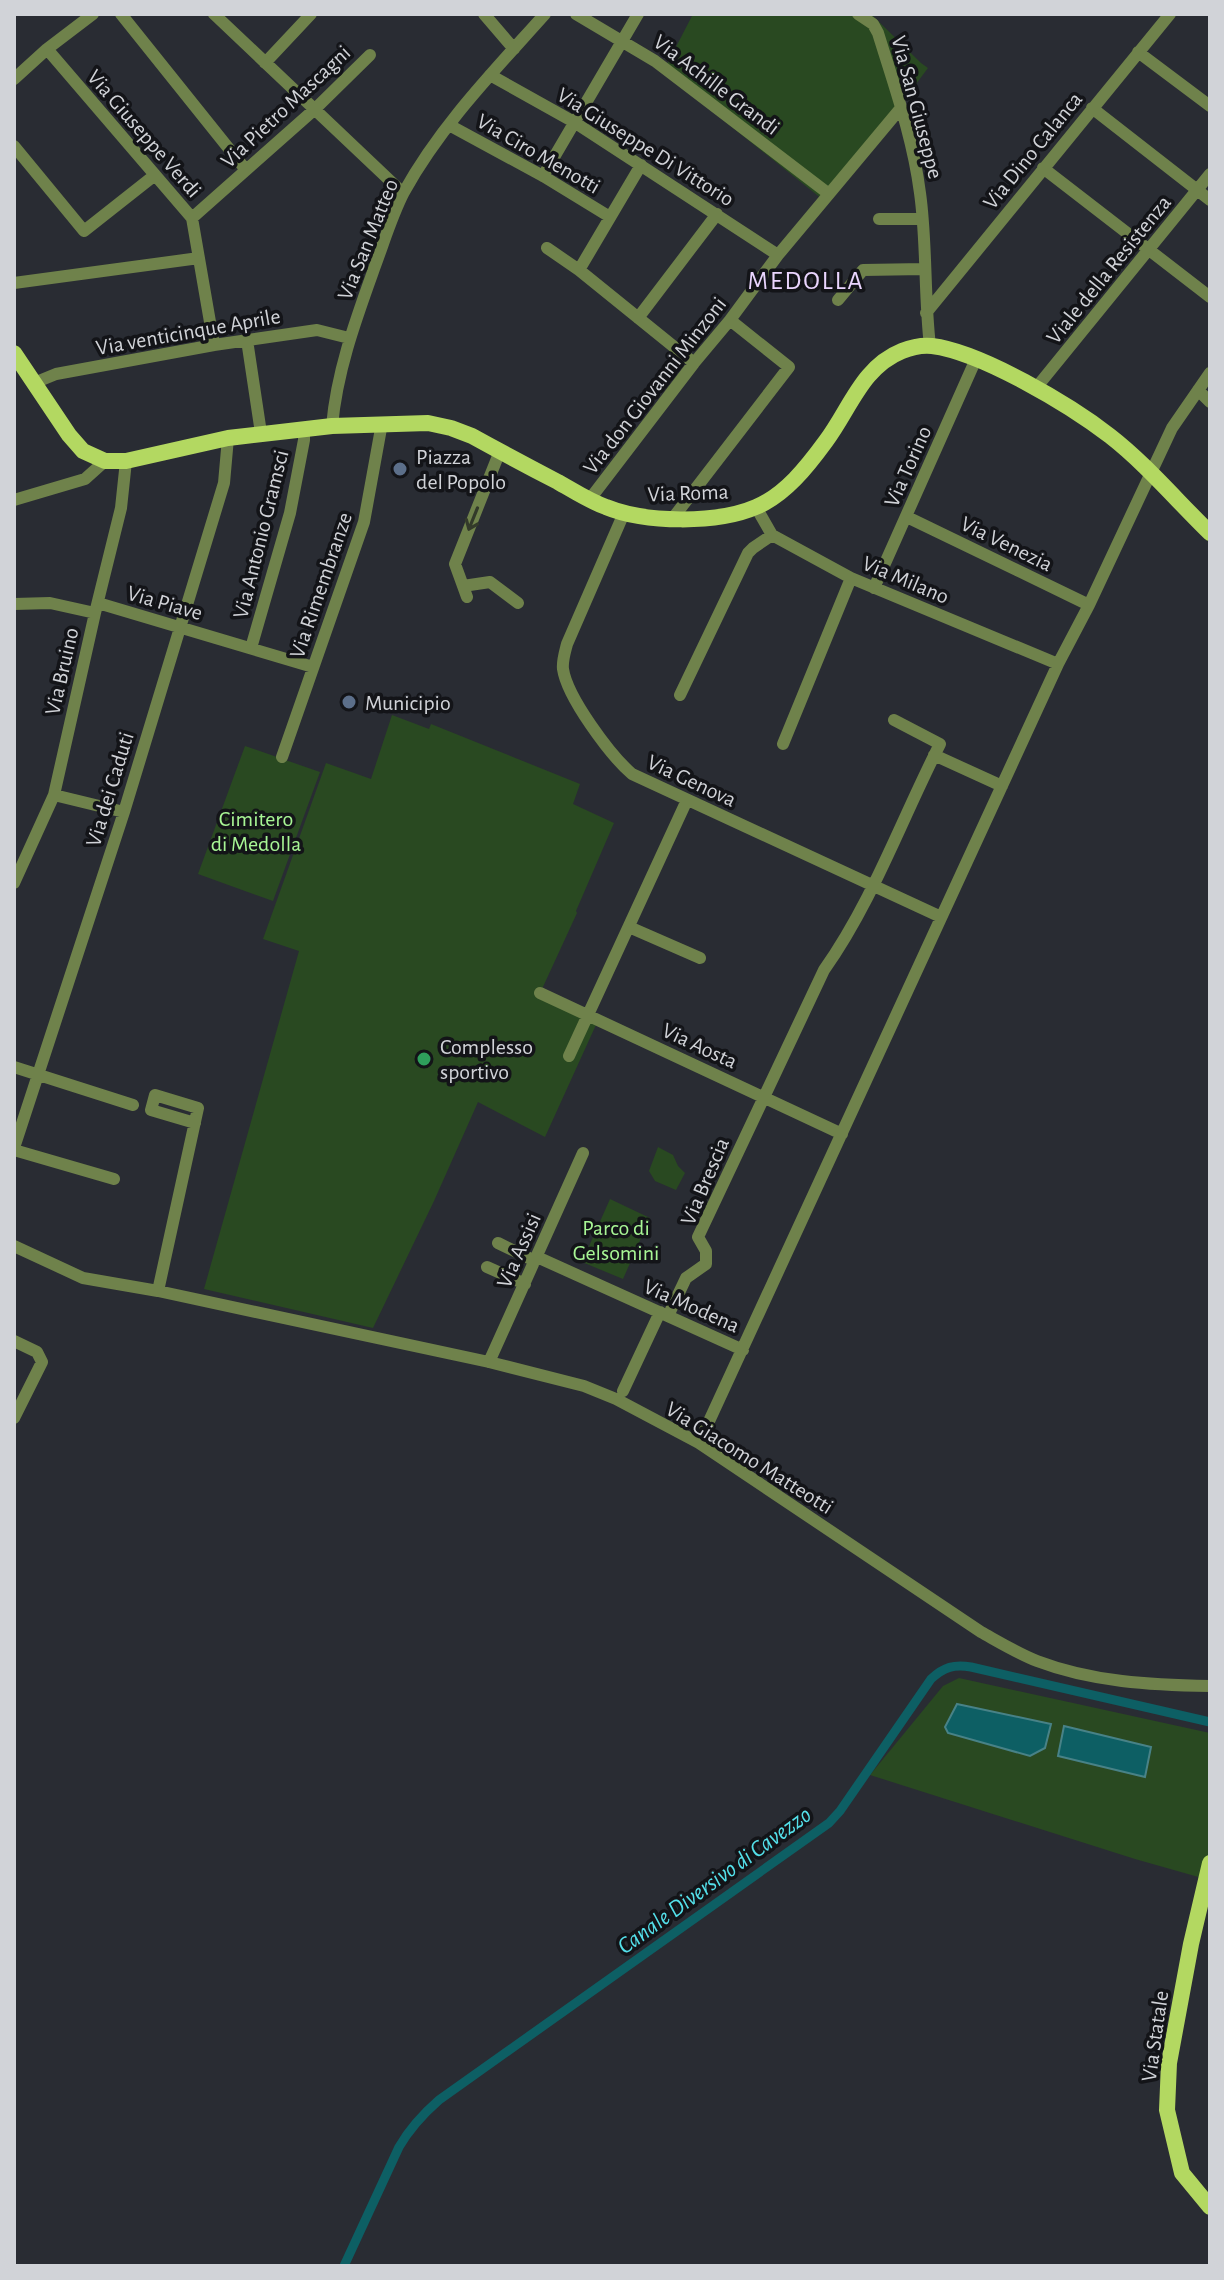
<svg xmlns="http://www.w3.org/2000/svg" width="1224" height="2280" font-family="'Alegreya Sans',sans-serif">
	<rect width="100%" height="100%" fill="#292c33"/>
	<path fill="#294921" d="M693 14H871L921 63 928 68 827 203 663 72Z
		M392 715 429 729 431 724 580 784 573 804 614 823 576 911 577 913 542 989 600 1016 545 1137 478 1102 434 1201 373 1328 204 1289 299 951 263 939 326 763 371 779Z
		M245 746 320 772 273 901 198 874Z
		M658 1147 673 1155 678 1166 685 1173 676 1190 655 1181 649 1171Z
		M610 1199 650 1218 623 1279 582 1262Z
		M959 1678 1210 1733 1209 1880 1135 1859 870 1775 943 1686Z"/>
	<path fill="#0d5f64" stroke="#488287" stroke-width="2" d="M957 1704 1051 1724 1045 1748 1030 1756 948 1733 945 1727Z
		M1064 1726 1151 1747 1145 1777 1058 1756Z"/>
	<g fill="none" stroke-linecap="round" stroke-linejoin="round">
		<path stroke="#0d5f64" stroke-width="9" d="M344 2266 399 2147C410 2128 423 2114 439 2100L829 1823 840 1811 931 1679C944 1667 954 1664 971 1667L1210 1722"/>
		<path stroke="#6f824b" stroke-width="12" d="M121 14 246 170
			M214 14 403 193
			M484 14 514 49
			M576 14 655 61 829 194
			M858 14 873 24 878 33C894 85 913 138 920 193 927 243 924 295 930 346
			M47 49 192 218 214 345
			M1138 52 1210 106
			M265 63 311 14
			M490 75 574 122 778 255
			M14 79 47 49 93 14
			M1092 108 1210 200
			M449 125 543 176 610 217
			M14 146 84 231 155 175
			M1043 168 1210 297
			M543 176 638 14
			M192 218 315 109 370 55
			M879 219H922
			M547 248 579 270 694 363
			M579 270 641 165
			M14 283 199 258
			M838 300 863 270 924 269
			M926 313 1170 14
			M638 318 717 214
			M247 340 261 433
			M34 383 56 374 214 345 317 330 349 338
			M1036 388 1210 174
			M1198 390 1210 402
			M332 426C337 370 356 319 375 266 384 242 392 215 404 192 441 125 495 70 545 14
			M590 499 694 363 730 320 778 255 900 109
			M14 500 85 479 105 461
			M756 507 772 535 851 578 1058 664
			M624 513 567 644C565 652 562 661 563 669 567 697 610 755 632 774L941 917
			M907 517 1089 605
			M673 518 789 367 730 320
			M463 586 490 582 518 603
			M874 588 976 359
			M467 597 455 564 500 451
			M98 603 313 667
			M14 604 50 603 95 613
			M251 648 290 513 304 440V429
			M680 695 748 553 753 548 772 535
			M783 744 851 578
			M934 755 1002 786
			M282 757 364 522 382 423
			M54 795 124 812
			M14 883 54 795 95 613 121 508 126 461
			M629 927 700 958
			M540 993 842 1134
			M569 1056 687 800
			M14 1067 133 1105
			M14 1148 124 812 224 483 228 438
			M14 1150 114 1179
			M498 1243 535 1261
			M14 1246 83 1278 158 1291 489 1362 584 1386 616 1399 699 1443 981 1632C999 1642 1017 1653 1037 1661 1092 1682 1151 1685 1210 1686
			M537 1257 743 1350
			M487 1267 525 1284
			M158 1291 198 1108 155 1095 151 1110 195 1123
			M668 1316 686 1278 706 1264V1251L698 1237 824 970C873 901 902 818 940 744L894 720
			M14 1341 37 1352 42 1362 14 1418
			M489 1362 583 1153
			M623 1391 660 1312
			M699 1443 1058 664 1089 605 1172 428 1210 373"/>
		<path stroke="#b3d861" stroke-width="16" d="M14 353 69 435 83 451 105 461H126L228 438 332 426 428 423 451 428 472 436C501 452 529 467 558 482 574 491 589 501 606 507 645 523 717 524 756 507 785 495 807 467 826 441 850 409 862 367 902 351 912 347 922 345 932 346 981 352 1070 405 1110 436 1146 464 1177 501 1210 533
			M1210 1863 1191 1944 1169 2063 1167 2110 1182 2173 1210 2207"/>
	</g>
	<defs><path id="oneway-shaft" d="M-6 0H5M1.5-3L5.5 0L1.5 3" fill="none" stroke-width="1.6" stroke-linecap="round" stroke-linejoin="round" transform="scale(2)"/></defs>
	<use stroke="#333a2a" href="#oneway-shaft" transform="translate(473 519) rotate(112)"/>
	<g fill="#5c6f8a" stroke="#131418" stroke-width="3">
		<circle cx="400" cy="469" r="8"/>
		<circle cx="349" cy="702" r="8"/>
	</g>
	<circle fill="#2e9e5b" stroke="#131418" stroke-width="3" cx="424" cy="1059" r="8"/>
	<g text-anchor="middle" stroke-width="7" stroke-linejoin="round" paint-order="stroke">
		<g font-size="22" fill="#d1d3d8" stroke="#131418">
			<text transform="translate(717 84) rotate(37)" y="8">Via Achille Grandi</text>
			<text transform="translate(285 106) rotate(-43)" y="8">Via Pietro Mascagni</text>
			<text transform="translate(918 107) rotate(75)" y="8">Via San Giuseppe</text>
			<text transform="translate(145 133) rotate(49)" y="8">Via Giuseppe Verdi</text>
			<text transform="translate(646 146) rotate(32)" y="8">Via Giuseppe Di Vittorio</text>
			<text transform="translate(1032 150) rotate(-51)" y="8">Via Dino Calanca</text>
			<text transform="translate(539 153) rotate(30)" y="8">Via Ciro Menotti</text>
			<text transform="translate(367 239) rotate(-68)" y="8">Via San Matteo</text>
			<text transform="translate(1108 269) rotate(-51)" y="8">Viale della Resistenza</text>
			<text transform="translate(188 331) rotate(-10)" y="8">Via venticinque Aprile</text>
			<text transform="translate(654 385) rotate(-52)" y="8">Via don Giovanni Minzoni</text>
			<text transform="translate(907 466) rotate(-66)" y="8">Via Torino</text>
			<text transform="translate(688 492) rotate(-2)" y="8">Via Roma</text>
			<text transform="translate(260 534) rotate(-76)" y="8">Via Antonio Gramsci</text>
			<text transform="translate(1007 543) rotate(26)" y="8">Via Venezia</text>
			<text transform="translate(906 579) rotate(23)" y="8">Via Milano</text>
			<text transform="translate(320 585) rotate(-71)" y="8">Via Rimembranze</text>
			<text transform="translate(165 602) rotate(16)" y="8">Via Piave</text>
			<text transform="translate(61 671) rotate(-77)" y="8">Via Bruino</text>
			<text transform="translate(692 780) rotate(25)" y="8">Via Genova</text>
			<text transform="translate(109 789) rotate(-73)" y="8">Via dei Caduti</text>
			<text transform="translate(700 1045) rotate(25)" y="8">Via Aosta</text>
			<text transform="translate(704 1181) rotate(-67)" y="8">Via Brescia</text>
			<text transform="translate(518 1250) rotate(-66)" y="8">Via Assisi</text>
			<text transform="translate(692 1305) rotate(24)" y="8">Via Modena</text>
			<text transform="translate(750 1457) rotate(32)" y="8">Via Giacomo Matteotti</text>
			<text transform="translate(1154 2036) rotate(-82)" y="8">Via Statale</text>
		</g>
		<g font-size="22" fill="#d1d3d8" stroke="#131418" text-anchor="start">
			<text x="416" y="464">Piazza<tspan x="416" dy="25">del Popolo</tspan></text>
			<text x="365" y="710">Municipio</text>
			<text x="440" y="1054">Complesso<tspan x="440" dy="25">sportivo</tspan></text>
		</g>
		<g font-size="22" fill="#a8f695" stroke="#131418">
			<text x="256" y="826">Cimitero<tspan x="256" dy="25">di Medolla</tspan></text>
			<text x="616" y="1235">Parco di<tspan x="616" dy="25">Gelsomini</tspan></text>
		</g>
		<g font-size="24" font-style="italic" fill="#54e0ea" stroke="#131418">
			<text transform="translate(714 1880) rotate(-36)" y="8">Canale Diversivo di Cavezzo</text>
		</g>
		<g font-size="26" letter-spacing="2" fill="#ead5fe" stroke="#131418">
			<text x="806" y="289">MEDOLLA</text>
		</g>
	</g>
	<rect width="1224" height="2280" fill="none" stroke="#d1d3d8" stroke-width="32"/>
</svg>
